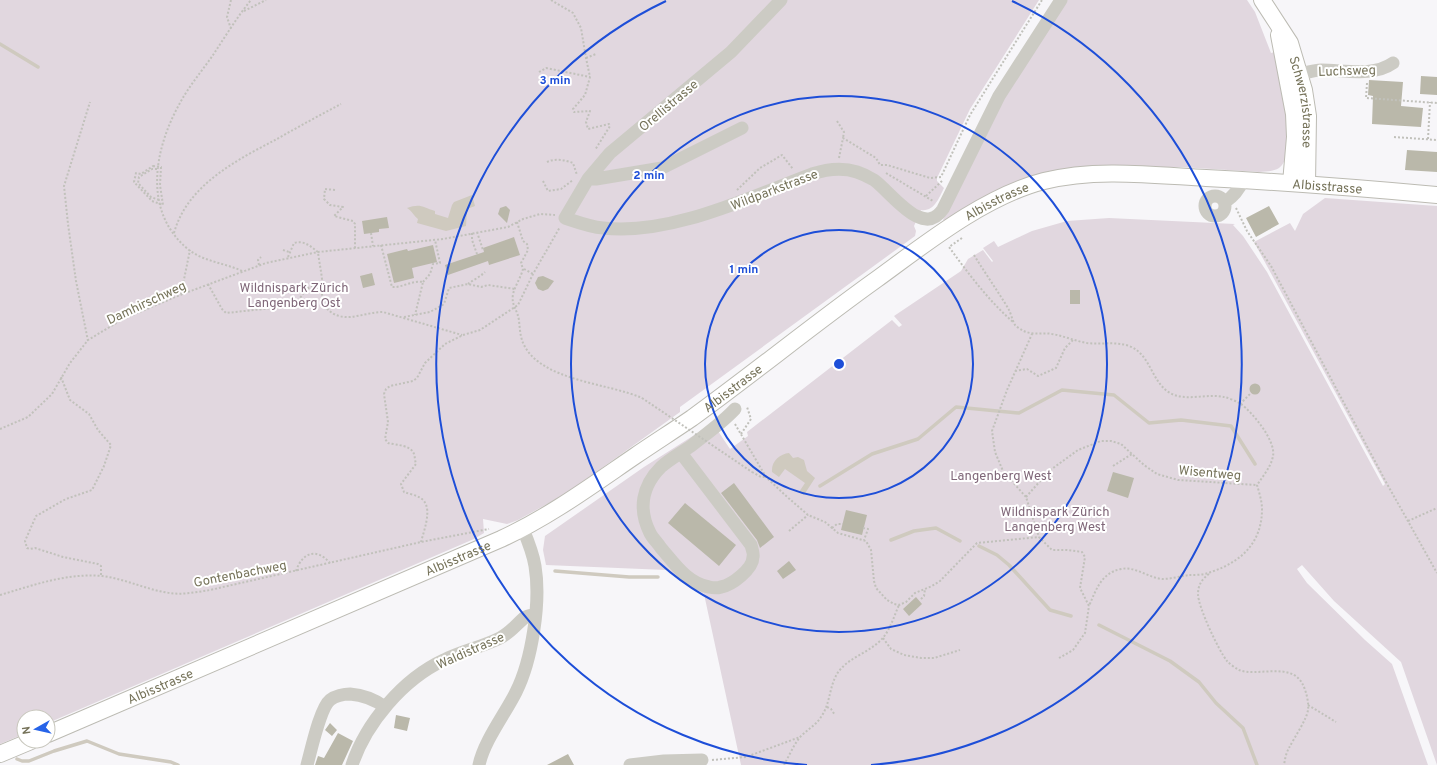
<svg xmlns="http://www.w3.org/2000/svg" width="1437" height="765" font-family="Overpass,sans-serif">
	<rect width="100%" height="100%" fill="#f7f6f9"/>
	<path fill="#e1d7df" d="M0 0H1039L970 109 937 178V181L944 188C939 198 934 212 921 210L914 226 916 231 915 236 680 407V412L567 493 518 520 507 524 483 519 484 533 474 539 48 723V717H24V734L0 744Z
		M1067 0H1247L1255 12 1271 53 1275 52C1280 77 1298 145 1282 165 1277 172 1267 171 1259 172L1181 167 1087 169 947 223 943 220 1003 100Z
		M1325 198 1437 206V765L1401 662 1334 601 1302 565 1297 569 1307 583 1365 640 1392 664 1428 765H741L704 594 666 570 546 565 543 550 545 536 644 467 710 425 718 431 730 449 748 436 747 432 892 320 899 327 902 325 894 316 961 271 968 259 983 250 992 262 993 261 983 248 994 241 998 247 1032 231 1067 221 1109 218 1235 224 1233 225 1243 236 1267 272 1383 486 1385 484 1254 242 1290 223 1295 231 1303 214Z"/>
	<path fill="#cfcabf" d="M472 195 475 206 467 209 466 226 446 231 417 223 418 219C414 216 412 211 407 208 420 203 423 207 435 211V214L448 218 452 205 454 202Z
		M789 453 793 458 798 457 804 460 807 471 815 478 804 495 799 492 805 483 785 469 779 477 772 472C771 461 780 454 789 453Z"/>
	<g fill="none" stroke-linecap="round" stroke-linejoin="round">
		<path stroke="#cfcabf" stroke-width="3.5" d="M0 44 38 67
			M820 486 872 454 918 439 956 407 1019 413 1062 390 1114 395 1149 423 1181 420 1231 426 1255 464
			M891 540 914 531 936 528 960 541
			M979 546 997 555 1009 565 1050 610 1071 616
			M555 571 629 577H658
			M1099 625 1170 661 1199 682 1216 703 1243 728 1257 765
			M17 759 22 761H29L54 751 87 741 119 754 171 762 178 765"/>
	</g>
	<path fill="#bab8aa" d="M1421 76 1437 77V95L1420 94Z
		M1369 80 1403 82 1401 106 1423 108 1421 127 1372 124 1373 96 1368 95Z
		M1407 150 1437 152V172L1405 170Z
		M506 206 510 210 507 223 498 214 500 208Z
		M1269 206 1279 224 1256 237 1246 218Z
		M387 217 389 228 379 229V232L364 234 362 221Z
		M514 237 520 255 489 265 488 261 448 275 445 265 484 252 483 248Z
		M433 245 437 262 412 268 414 278 394 283 387 254 407 249 408 251Z
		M372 273 375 285 363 288 360 276Z
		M543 276 554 281 548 289 543 291 538 289 535 283 538 277Z
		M1070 290H1080V304H1070Z
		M1249.5 389a5.5 5.5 0 1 1 11 0a5.5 5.5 0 1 1-11 0Z
		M1113 472 1134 478 1128 498 1107 491Z
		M734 483 774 537 760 548 757 540 721 493Z
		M685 503 736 545 719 566 668 523Z
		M846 510 867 515 862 535 841 530Z
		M789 561 796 570 783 579 777 571Z
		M916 597 922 604 909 616 903 609Z
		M396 715 410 718 407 731 394 728Z
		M330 723 337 730 332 736 325 730Z
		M338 733 353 741 342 765H315L318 756 324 758Z
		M568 754 574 765H547Z"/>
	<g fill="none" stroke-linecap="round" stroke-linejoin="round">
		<defs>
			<g id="major">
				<path id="s1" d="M1262 0 1290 43 1304 90 1308 116 1307 184"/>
				<path d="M1279 35 1294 114 1295 137 1291 183"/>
				<path id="s2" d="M48 734 501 539C549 517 591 486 635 456 654 443 673 431 692 418 754 373 814 324 877 279 925 244 985 196 1044 181 1096 168 1153 175 1206 178 1283 182 1360 188 1437 195"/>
				<path d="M0 754 31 741"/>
			</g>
		</defs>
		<use href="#major" stroke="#bcbbb3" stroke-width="18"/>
		<path stroke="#c1c1bb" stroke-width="2" stroke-dasharray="2 2" stroke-linecap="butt" d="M551 0 573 13 581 28 586 58 590 77 585 95 573 109 574 112 590 111 586 122 588 129 609 124 610 126 595 150
			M244 11 266 0
			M231 29 227 17 231 0
			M586 58 596 54
			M539 72 546 68 590 77
			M1367 83 1366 98 1437 103
			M837 121 844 132 843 138
			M1394 137 1437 140
			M1428 139 1430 102
			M839 158 843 138 876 158 880 165H887L930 178 941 177 970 115 1042 0
			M547 162C555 158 565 160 573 163L577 175
			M153 166 161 167 160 185 163 205 152 201 134 182 136 173 141 174Z
			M157 169H152L139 177 138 183 151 197 159 200
			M886 173 933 201
			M543 181 548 191 561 189 573 180
			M335 190 325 189 324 199 330 205 343 207 334 216 353 221 355 224V248
			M737 190 760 168 782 155 793 169
			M926 196 943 180
			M1236 208 1247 231 1271 266 1386 482 1437 573
			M517 222 523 241 527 244 528 250 521 263 523 269C521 277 515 286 513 294 511 306 518 310 519 321 520 329 520 337 524 345 542 381 608 383 642 398
			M477 232 483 250 484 249
			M174 233C187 185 237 160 277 139 298 127 320 115 341 104
			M371 233 373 246
			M472 233V240L477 254
			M962 238 949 247C968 273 988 300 1013 322
			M381 245 392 287C402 288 412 280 423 282L415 315
			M283 250 289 252
			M974 255C985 273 997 290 1008 308 1011 313 1012 320 1015 325 1017 327 1020 329 1022 330 1032 336 1042 332 1052 334 1064 336 1075 341 1087 343 1101 345 1115 341 1129 346 1151 354 1151 382 1170 393 1186 402 1207 393 1224 397 1229 398 1236 401 1241 404 1253 413 1276 441 1273 456 1271 467 1263 476 1257 485 1259 492 1262 501 1262 509 1262 543 1241 562 1211 572 1204 575 1196 575 1189 575 1181 576 1171 579 1162 579 1149 578 1135 566 1121 569 1101 573 1096 590 1089 606L1080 588 1085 557 1082 552 1067 550H1052L1039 537 1026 497 1003 471 995 452 992 431 1007 390 1032 334
			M288 257 294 243C304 240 310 246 318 252 319 261 321 270 322 279 322 285 322 290 322 295 323 310 335 318 350 317 361 316 372 312 383 312L462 335
			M259 265 258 260 261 257
			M524 269 533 274
			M242 271C225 263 205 262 189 250 142 212 154 149 180 103 189 86 202 71 213 55 225 37 237 17 251 0
			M423 282 430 274 433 264 440 263 435 240
			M208 284 222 309 226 313 291 306C307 296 299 287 322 284
			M468 284C473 280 480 277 485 272
			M181 294 190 250
			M404 317 430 312 444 304 449 288 468 284 481 287 488 285 515 289
			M88 341 76 281 68 224 64 186 90 102
			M1015 371 1027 369 1038 376 1056 368 1065 348 1074 339
			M61 377 70 400 89 414 98 430 111 445 104 466 92 490 66 499 36 516 25 541 27 548 30 549 35 548 63 557 98 564 101 566V576
			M1240 404 1251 393
			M735 424 766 477 785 495 808 515 825 522 838 533 866 541 871 550 874 581 876 588 887 600 894 604 899 605 906 602 915 593 932 586 940 581 977 543 1039 537
			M0 429 28 417 52 394 70 363 88 340 123 319 180 295 266 263 318 252 443 239 508 227 523 219 540 214 555 215
			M741 434 751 419 747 407
			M1113 466 1132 454
			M752 472 761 477H766
			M1026 497 1049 471 1078 450 1101 441H1111L1121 444 1144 465 1157 474 1178 480 1257 485
			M1408 521 1437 508
			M832 528 837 524H843
			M863 528 868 529 864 540
			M789 531 808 515
			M421 542C424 530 433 508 422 499 417 495 409 494 404 492L401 484 416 464C415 461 415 457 414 454 411 445 396 445 388 443L385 439 388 422 384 394 386 389 390 386 413 381 417 378 425 363 445 344 463 335 480 330 518 305 533 274 560 227
			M296 571C302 553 316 547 330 563
			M1209 574C1202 579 1198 585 1198 594 1198 607 1219 651 1227 661 1230 664 1235 668 1239 670 1257 677 1290 662 1302 683 1306 690 1309 702 1308 710 1307 719 1294 738 1289 748 1286 753 1285 759 1284 765
			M0 595C34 585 66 573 102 576 126 579 147 590 170 593 183 595 197 592 210 590L421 542 489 529
			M921 599 924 596 925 589
			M883 638 891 649 904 655 921 658H934L960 650
			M1059 658 1073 650 1085 633 1089 606
			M1308 705 1336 722
			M827 707 831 709 835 715
			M712 760 746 757 800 737
			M784 765C789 756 794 744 801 736 808 729 816 725 821 717 831 703 829 684 839 671 850 657 868 653 881 640 890 631 894 616 899 605"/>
		<path stroke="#cccbc4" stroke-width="13" d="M781 0 731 52 610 153 588 179 565 218C577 222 590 227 603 228 670 236 750 197 812 174 827 169 842 167 857 172 863 174 869 177 874 180 892 193 923 239 943 209L999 96 1061 0
			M1300 74C1306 73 1314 70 1321 70 1345 70 1373 77 1393 63
			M588 179H596L662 168 742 128
			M1205 206a10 10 0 1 1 20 0a10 10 0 1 1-20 0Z
			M1225 202C1234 196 1239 190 1243 180
			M681 453 751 545C752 549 754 554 753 557 753 569 732 585 721 587 718 588 713 588 709 587 687 583 675 564 661 548 658 543 653 539 650 533 638 509 642 486 661 467 670 459 681 453 691 446 706 434 722 423 735 409
			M307 765C311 751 320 708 330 700 335 696 344 694 350 694 363 695 374 699 385 707
			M352 765C366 723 403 679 444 660 462 651 482 647 500 638 510 633 516 625 524 618 527 616 531 615 535 614
			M479 765C484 741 505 714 516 692 532 660 541 602 535 566 533 553 528 541 523 529
			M630 765 664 761 702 760"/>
		<use href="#major" stroke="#fff" stroke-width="16"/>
		<path stroke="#c1c1bb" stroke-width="2" stroke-dasharray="2 2" stroke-linecap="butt" d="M642 398 752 472"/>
	</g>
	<g fill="none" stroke="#1d4ed8" stroke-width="2">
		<circle cx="839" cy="364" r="134"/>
		<circle cx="839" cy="364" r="268"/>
		<path d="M807 765A402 402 0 0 1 666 1M1012 1A402 402 0 0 1 871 765"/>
	</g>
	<g text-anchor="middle" stroke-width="4" stroke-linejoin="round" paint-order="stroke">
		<g font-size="13" fill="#76735a" stroke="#fff">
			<text transform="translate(1347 70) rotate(-2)" y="5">Luchsweg</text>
			<text dy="5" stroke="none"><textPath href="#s1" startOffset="112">Schwerzistrasse</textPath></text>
			<text transform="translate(668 105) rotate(-40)" y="5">Orellistrasse</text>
			<text dy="5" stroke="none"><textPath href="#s2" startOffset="1430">Albisstrasse</textPath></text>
			<text transform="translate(774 189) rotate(-21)" y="5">Wildparkstrasse</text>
			<text dy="5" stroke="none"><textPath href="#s2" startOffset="1094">Albisstrasse</textPath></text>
			<text transform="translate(146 302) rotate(-25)" y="5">Damhirschweg</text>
			<text dy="5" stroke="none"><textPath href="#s2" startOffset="770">Albisstrasse</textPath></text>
			<text transform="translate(1210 472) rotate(5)" y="5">Wisentweg</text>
			<text dy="5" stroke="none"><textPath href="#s2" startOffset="446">Albisstrasse</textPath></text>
			<text transform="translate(240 573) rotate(-11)" y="5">Gontenbachweg</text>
			<text transform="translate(470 650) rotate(-24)" y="5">Waldistrasse</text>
			<text dy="5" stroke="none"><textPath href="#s2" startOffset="122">Albisstrasse</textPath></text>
		</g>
		<g font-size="13" fill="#7f6678" stroke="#fff">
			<text x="294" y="292">Wildnispark Zürich<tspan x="294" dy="15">Langenberg Ost</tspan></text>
			<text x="1001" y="480">Langenberg West</text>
			<text x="1055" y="516">Wildnispark Zürich<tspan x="1055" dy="15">Langenberg West</tspan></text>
		</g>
	</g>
	<circle cx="839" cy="364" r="6" fill="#1d4ed8" stroke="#fff" stroke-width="2"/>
	<g font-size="12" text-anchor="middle" font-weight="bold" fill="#1d4ed8" stroke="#fff" stroke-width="4" stroke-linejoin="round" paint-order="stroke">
		<text x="555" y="84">3 min</text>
		<text x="649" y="179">2 min</text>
		<text x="744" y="273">1 min</text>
	</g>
	<g transform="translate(36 729) rotate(262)"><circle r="19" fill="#ffffff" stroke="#c8c7bd"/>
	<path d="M0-3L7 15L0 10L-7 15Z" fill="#2663e8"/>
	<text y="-6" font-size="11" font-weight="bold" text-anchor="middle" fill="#76735a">N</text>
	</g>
</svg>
